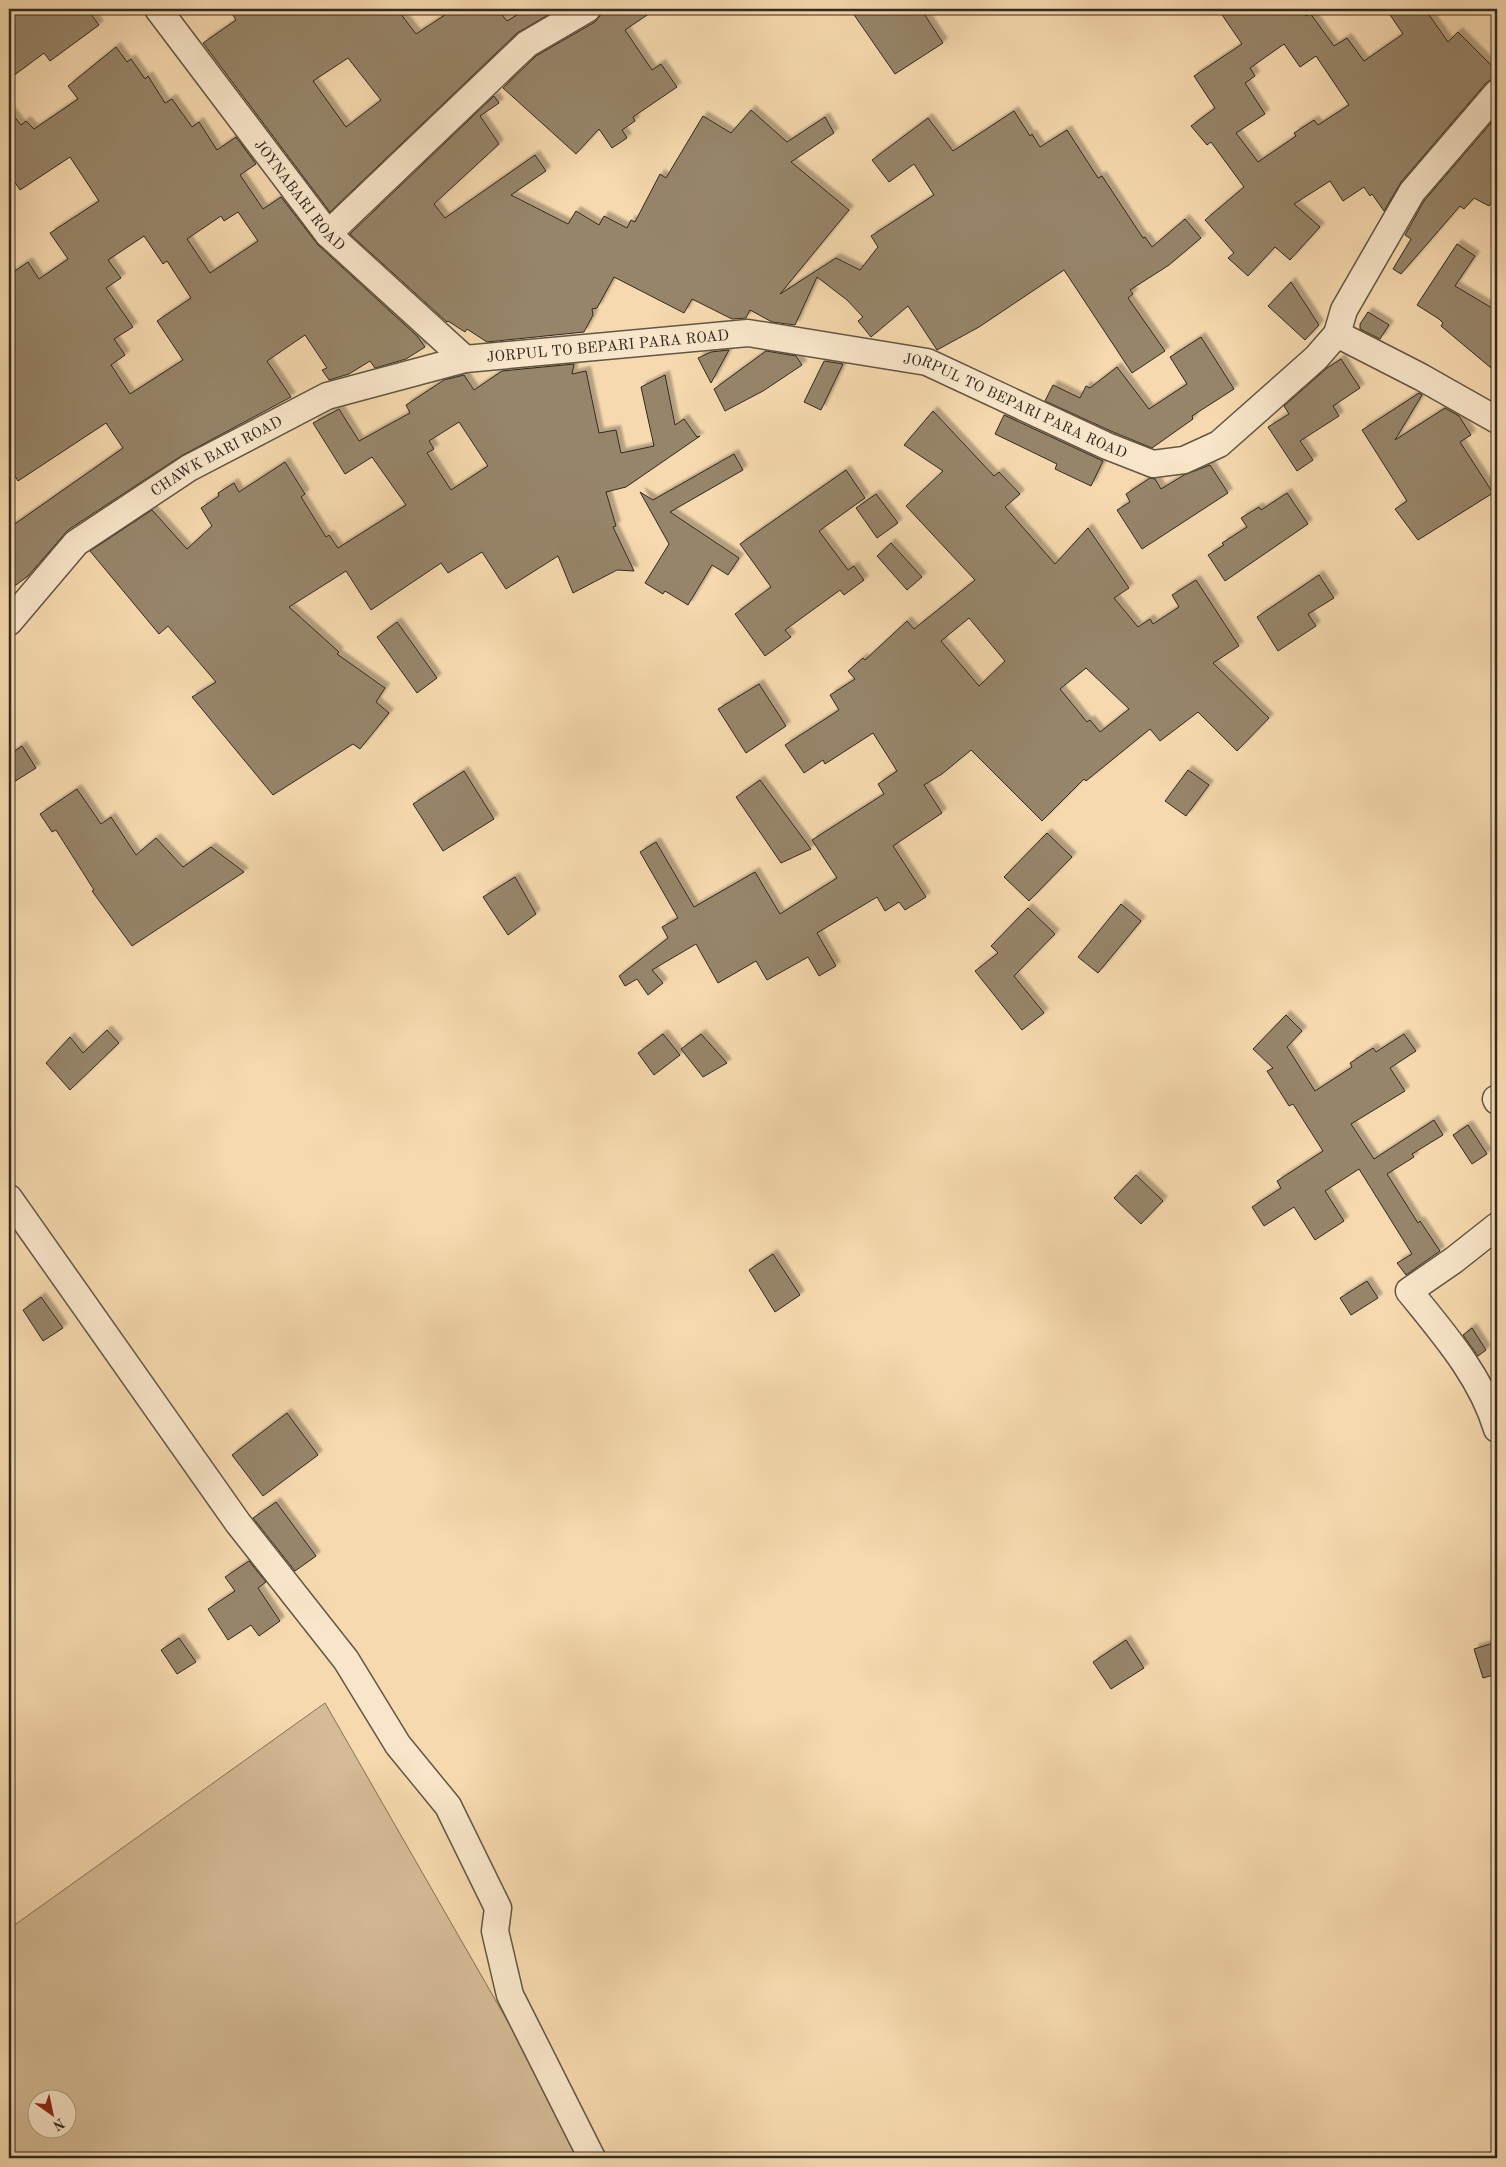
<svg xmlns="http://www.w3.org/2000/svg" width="1506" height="2167" font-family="'Old Standard TT',serif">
	<defs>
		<filter id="shadow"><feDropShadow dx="4.5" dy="-4.5" stdDeviation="1" flood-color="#0004"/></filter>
	</defs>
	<rect width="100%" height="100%" fill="#f6d9ae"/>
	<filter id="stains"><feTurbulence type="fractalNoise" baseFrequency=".004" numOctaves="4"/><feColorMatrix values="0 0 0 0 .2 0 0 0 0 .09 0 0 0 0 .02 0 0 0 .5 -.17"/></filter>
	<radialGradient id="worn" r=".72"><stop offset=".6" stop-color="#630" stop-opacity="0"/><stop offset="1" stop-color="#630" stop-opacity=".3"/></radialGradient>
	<path fill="#d5bb96" stroke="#83725b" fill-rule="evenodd" d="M325 1703 586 2158H9V1929ZM38 2100H68V2130H38Z"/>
	<path fill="#97856a" stroke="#312a20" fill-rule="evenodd" filter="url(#shadow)" d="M9 9H87L99 25 50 61 44 53 9 79Z
		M229 9H397L416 34 454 9H497L507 21 527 9H558L517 33 330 212 203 43 236 20ZM348 58 381 100 346 127 313 81Z
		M602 9H656L625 30 652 70 661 64 677 87 633 117 635 121 622 130 627 138 612 148 599 129 576 154 503 88 536 56 595 22 600 16Z
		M850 9H921L943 43 895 74Z
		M1218 9H1301L1306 16 1310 13 1334 46 1347 38 1364 61 1403 34 1386 9H1425L1448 42 1458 32 1497 71V78L1492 79 1486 83 1401 182 1384 211 1372 194 1370 196 1364 187 1343 201 1330 181 1294 204 1320 227 1290 260 1275 247 1248 276 1228 258 1234 253 1205 220 1244 187 1211 142 1207 145 1191 126 1215 108 1194 76 1242 44ZM1284 44 1300 67 1316 56 1349 105 1318 125 1314 120 1294 133 1296 136 1258 162 1236 133 1265 114 1245 83 1255 76 1250 68Z
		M116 47 127 62 131 59 145 79 148 76 165 103 172 99 192 127 199 122 217 150 236 137 256 164 240 175 263 209 281 197 318 245 417 336 425 347 406 359 375 368 370 361 349 374 329 380 322 370 327 368 305 335 267 361 291 397 181 456 68 530 28 576 9 590V528L123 448 106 423 18 481 9 466V275L28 262 39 279 68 259 50 233 99 201 70 157 20 190 9 173V110L21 125 26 121 34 129 78 99 68 86ZM238 212 258 241 210 273 187 239 221 216 224 221ZM144 236 163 264 167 261 191 298 157 321 183 360 130 394 111 365 125 355 114 339 133 327 106 288 121 278 108 260Z
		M494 96 499 103 480 116 499 144 434 204 445 218 535 155 546 171 511 195 568 224 576 211 599 225 604 216 627 228 631 220 635 222 660 174 666 178 703 116 731 133 751 110 787 142 825 117 834 133 791 162 849 210 780 294 836 258 860 270 878 247 871 236 934 195 914 164 889 182 872 160 928 118 953 151 1014 111 1030 136 1032 134 1040 147 1067 130 1098 178 1102 176 1143 238 1145 237 1152 247 1185 219 1201 238 1169 265 1130 290 1133 294 1128 298 1165 351 1132 373 1064 270 979 327 937 350 908 306 871 337 858 321 863 317 847 300 817 277 795 325 772 322 750 310 746 318 732 319 692 299 684 313 614 277 597 308 592 309 593 315 584 332 487 342 467 329 465 332 448 321 447 322 350 234Z
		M1497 116V193L1489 206 1474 198 1464 209 1460 206 1401 274 1393 269 1411 239 1405 235 1424 201Z
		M1457 244 1475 256 1455 286 1497 311V373L1441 326 1443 323 1439 319 1417 305Z
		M1291 282 1319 325 1305 340 1268 306Z
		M1368 312 1389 325 1380 339 1360 329V324Z
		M1201 337 1234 389 1192 416 1193 419 1152 448 1113 432 1045 401 1053 385 1080 398 1086 386 1090 388 1117 367 1149 409 1187 384 1170 357Z
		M729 350 711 383 698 358 711 352Z
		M766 351 796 356 802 365 763 391 725 411 714 389Z
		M1341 359 1360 388 1333 406 1339 416 1300 441 1313 460 1297 471 1268 427 1289 414 1284 406 1327 368Z
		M824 361 843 364 821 410 804 402Z
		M574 364 572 374 586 371 599 433 616 430 621 453 654 446 641 387 665 375 675 425 684 419 697 437 700 436 626 487 606 492 616 526 613 527 634 571 617 570 573 593 558 556 506 589 482 552 448 573 441 563 371 610 346 571 289 607 339 652 337 654 385 688 376 702 389 713 360 749 353 744 273 795 192 697 216 682 168 626 159 634 90 551 152 510 187 549 212 526 201 508 219 496 218 493 234 483 239 492 285 462 305 494 301 497 326 537 329 535 338 548 406 505 372 457 345 474 313 423 339 409 359 441 410 413 406 405 444 380 464 375 474 390 502 371ZM459 422 488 466 451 490 427 453 434 449 429 441Z
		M1419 393 1422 395 1395 440 1445 408 1459 416 1471 435 1460 442 1493 493 1418 540 1395 509 1407 501 1362 430Z
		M933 411 994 476 999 472 1020 494 1005 507 1055 564 1088 528 1129 588 1114 598 1138 627 1150 619 1153 624 1179 607 1172 595 1196 580 1239 646 1213 663 1269 718 1237 751 1198 712 1160 741 1150 729 1086 781 1084 779 1042 821 971 750 942 774 924 785 942 813 893 846 926 897 905 910 899 902 885 911 877 897 817 933 836 966 819 976 808 957 767 980 756 961 718 983 696 944 652 970 663 983 648 995 637 979 625 986 619 976 668 938 662 927 678 918 640 852 656 842 694 907 755 872 780 914 837 878 812 840 884 794 878 784 897 771 873 733 825 764 823 760 804 773 785 745 839 710 830 695 855 679 848 671 863 658 865 660 907 621 914 629 975 580 906 506 943 471 904 445ZM969 618 1005 661 979 686 941 641ZM1086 668 1129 709 1100 732 1090 720 1087 722 1060 689Z
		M1004 415 1103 461 1091 486 1055 469 1057 464 995 434Z
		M734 454 743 470 670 512 739 558 728 575 712 565 688 605 665 591 663 594 645 583 669 544 640 492 653 500Z
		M1210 465 1228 493 1142 549 1117 510 1130 502 1126 494 1150 478 1155 479 1161 489 1184 475Z
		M846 470 865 498 819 531 848 570 854 566 864 580 844 595 840 590 785 630 791 637 765 656 735 614 771 587 740 544Z
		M1287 493 1308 524 1225 581 1208 555 1224 545 1222 543 1247 527 1241 518 1259 507 1261 510Z
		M876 494 898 523 877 538 856 508Z
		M891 543 922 577 907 590 877 556Z
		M1319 575 1334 598 1308 614 1316 626 1278 651 1257 617Z
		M397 622 437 678 417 693 377 637Z
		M759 684 786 726 746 753 718 709Z
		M22 746 36 768 9 785V755Z
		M1188 770 1209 785 1186 816 1165 801Z
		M464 771 494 819 443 851 413 804Z
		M760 780 811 849 781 863 736 797Z
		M77 789 101 824 111 817 136 855 156 838 183 867 211 847 244 872 132 946 92 891 94 890 56 830 52 832 40 814Z
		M1047 833 1072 857 1029 901 1004 877Z
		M515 877 536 914 508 935 483 897Z
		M1121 904 1141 921 1098 973 1078 957Z
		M1028 908 1055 934 1014 976 1044 1013 1022 1030 975 971 998 953 991 946Z
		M1286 1015 1302 1031 1287 1047 1315 1091 1352 1067 1350 1063 1373 1048 1376 1052 1404 1034 1416 1051 1390 1068 1405 1091 1351 1124 1374 1159 1434 1120 1443 1135 1412 1154 1414 1157 1387 1174 1418 1223 1420 1221 1440 1251 1406 1275 1397 1263 1412 1254 1359 1169 1325 1191 1344 1221 1315 1240 1294 1207 1264 1226 1252 1207 1281 1188 1277 1181 1323 1151 1293 1104 1289 1106 1267 1071 1273 1068 1253 1049Z
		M107 1030 119 1043 70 1090 46 1063 70 1037 83 1053Z
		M663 1034 680 1055 654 1075 638 1053Z
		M701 1034 727 1063 703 1077 681 1049Z
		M1468 1125 1487 1154 1472 1164 1453 1135Z
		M1136 1175 1163 1201 1141 1224 1114 1198Z
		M773 1254 800 1295 775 1312 749 1270Z
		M1367 1281 1378 1298 1351 1315 1340 1298Z
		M41 1297 63 1328 43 1341 23 1310Z
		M1472 1328 1486 1350 1478 1356 1463 1335Z
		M287 1413 318 1455 263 1496 232 1455Z
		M276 1502 316 1556 295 1571 253 1518Z
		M249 1561 266 1582 258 1588 280 1621 259 1636 251 1625 228 1640 208 1609 235 1591 225 1577Z
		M179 1638 196 1662 177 1674 161 1650Z
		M1126 1640 1144 1668 1111 1689 1093 1662Z
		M1497 1642V1674L1483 1678 1474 1649Z"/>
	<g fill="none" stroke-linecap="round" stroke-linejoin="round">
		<defs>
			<g id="minor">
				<path id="s1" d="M158 9 328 234 465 359"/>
				<path d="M328 234 527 44 587 9"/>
				<path d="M1337 334 1344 310 1412 192 1497 93"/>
				<path id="s2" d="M9 622 76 543 189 468 327 396 465 359 748 333 927 362 1107 446 1153 464 1184 460 1219 444 1316 358 1337 334 1421 377 1497 420"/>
				<path d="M1496 1099 1497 1101"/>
				<path d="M9 1198 238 1523 346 1660 398 1745 448 1806 498 1908 495 1931 510 1995 592 2158"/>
				<path d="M1497 1226 1454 1260 1409 1291C1443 1333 1481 1376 1497 1429"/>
			</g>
		</defs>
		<use href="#minor" stroke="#625644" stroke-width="29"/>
		<use href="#minor" stroke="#f9e6ca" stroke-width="26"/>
	</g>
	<g text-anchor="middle" stroke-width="4" stroke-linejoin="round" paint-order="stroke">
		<g font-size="15" fill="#312a20" stroke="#f9e6ca">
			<text dy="5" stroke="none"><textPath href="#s1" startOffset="234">JOYNABARI ROAD</textPath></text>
			<text dy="5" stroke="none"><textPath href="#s2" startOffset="681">JORPUL TO BEPARI PARA ROAD</textPath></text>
			<text dy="5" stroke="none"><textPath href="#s2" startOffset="1101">JORPUL TO BEPARI PARA ROAD</textPath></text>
			<text dy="5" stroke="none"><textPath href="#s2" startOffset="269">CHAWK BARI ROAD</textPath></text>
		</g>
	</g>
	<rect width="1506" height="2167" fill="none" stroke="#f6d9ae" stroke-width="30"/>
	<rect x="10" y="10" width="1486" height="2147" fill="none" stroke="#312a20" stroke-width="2.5"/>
	<rect x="15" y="15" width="1476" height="2137" fill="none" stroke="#312a20"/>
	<g transform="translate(52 2114) rotate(147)"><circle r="24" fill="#f9e6ca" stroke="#a99b86"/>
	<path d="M0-4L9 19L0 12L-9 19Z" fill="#8f2418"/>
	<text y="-8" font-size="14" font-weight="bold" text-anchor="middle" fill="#312a20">N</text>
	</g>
	<rect width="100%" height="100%" filter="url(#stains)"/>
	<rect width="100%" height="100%" fill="url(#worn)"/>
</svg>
